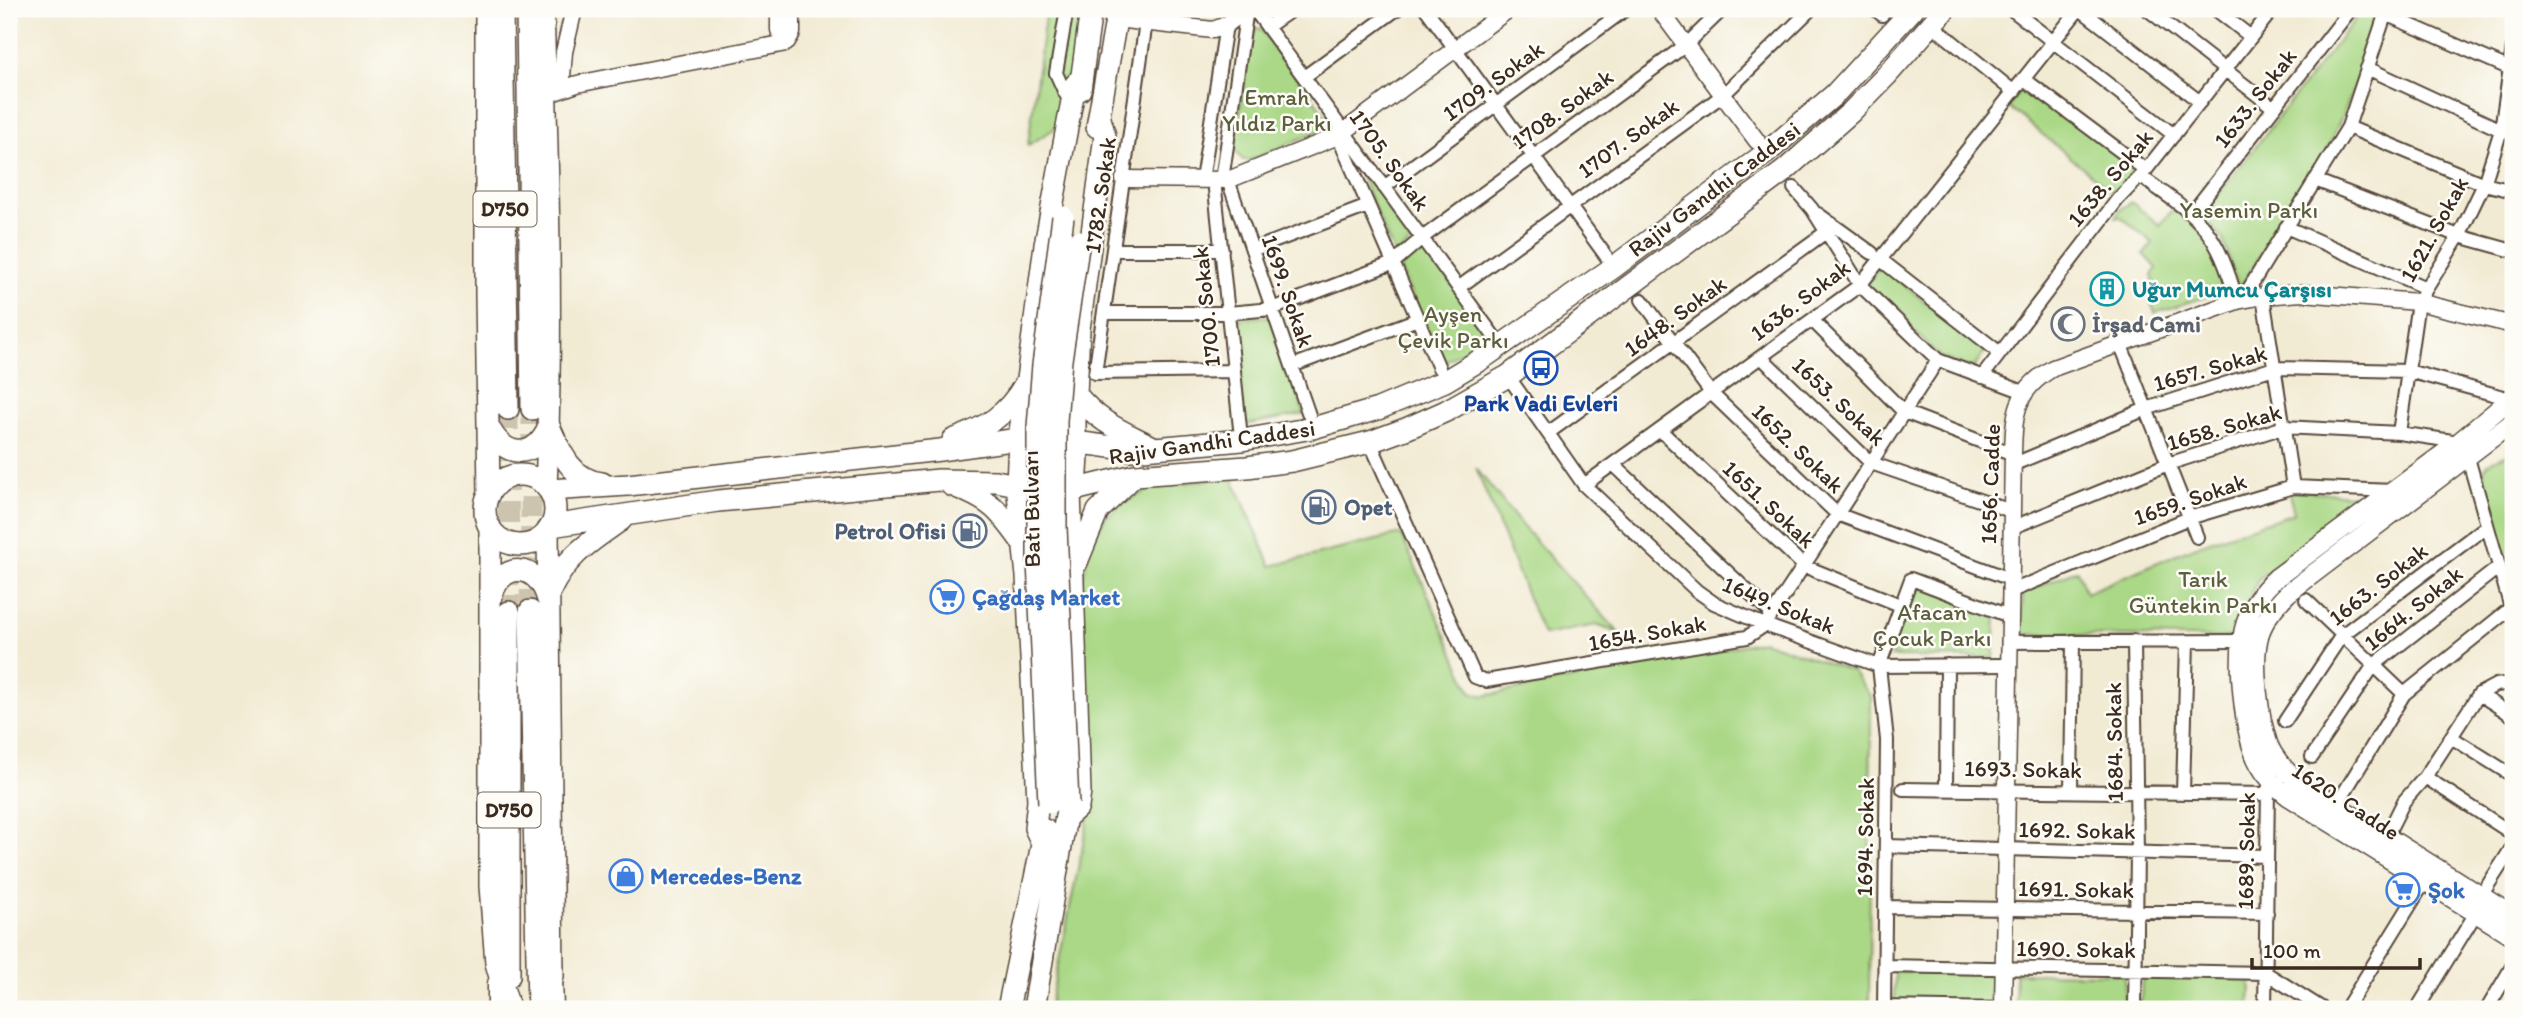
<svg xmlns="http://www.w3.org/2000/svg" width="2522" height="1018" font-family="Itim,sans-serif">
	<rect width="100%" height="100%" fill="#fdfcf7"/>
	<filter id="ink" filterUnits="userSpaceOnUse"><feTurbulence type="fractalNoise" baseFrequency=".0143" numOctaves="2"/><feDisplacementMap in="SourceGraphic" scale="14" xChannelSelector="R" yChannelSelector="G"/><feConvolveMatrix kernelMatrix="1 2 1 2 8 2 1 2 1" color-interpolation-filters="sRGB"/></filter>
	<filter id="wash" filterUnits="userSpaceOnUse"><feTurbulence type="fractalNoise" baseFrequency=".00686" numOctaves="4" result="noise"/><feDisplacementMap in="SourceGraphic" scale="28" xChannelSelector="R" yChannelSelector="G"/><feGaussianBlur stdDeviation="1.57" result="paint"/><feColorMatrix in="noise" values="0 0 0 0 0 0 0 0 0 0 0 0 0 0 0 0 0 1.4 0 .05"/><feComposite in="paint" operator="in"/></filter>
	<g filter="url(#wash)">
		<rect width="100%" height="100%" fill="#f2ebd4"/>
		<path fill="#aad886" stroke="#728152" stroke-width="2" d="M1046 9H1091L1072 103 1054 129 1028 145Z
			M2357 9H2382L2351 96 2326 152 2239 289 2223 240 2203 214 2355 19Z
			M1256 28 1261 29 1333 125 1250 160H1243L1236 152 1235 144 1251 32Z
			M2025 84 2140 171 2115 194 2008 106Z
			M1348 145 1417 237 1395 256Z
			M2131 202 2160 225 2173 209C2209 234 2215 249 2227 290L2155 313 2149 298 2158 295 2152 275 2157 268 2144 254 2153 243 2121 217H2115L2121 209Z
			M1421 242 1490 336 1442 363 1397 262Z
			M1880 267 1987 349 1973 369 1940 357 1867 284Z
			M1272 316 1304 414 1244 425 1236 319Z
			M2513 453V585L2483 472C2488 459 2501 457 2513 453Z
			M1476 468 1523 527 1619 633 1596 625 1543 635Z
			M1232 476 1271 566 1401 534 1471 692 1484 696 1763 641 1852 671 1871 697 1869 1009H1049L1087 825 1081 588 1089 546 1106 517 1124 502 1152 488Z
			M2288 490 2366 496 2259 579 2252 591 2234 638 2021 634 2023 593 2077 570 2086 593 2198 545 2294 513Z
			M1913 583 1996 615 1994 658 1891 657 1899 619Z
			M1895 971 1990 972 1989 1006 1894 1004Z
			M2016 973 2125 974 2124 1005 2015 1004Z
			M2142 975 2251 977 2250 1009 2141 1007Z"/>
	</g>
	<g filter="url(#ink)">
		<g fill="none" stroke-linecap="round" stroke-linejoin="round">
			<path stroke="#cdc4b0" stroke-width="21" stroke-dasharray="21 10" stroke-linecap="butt" d="M508 409 509 612
				M530 611 532 409"/>
			<defs>
				<path id="minor" d="M1067 9 1056 73 1065 93 1072 103
					M1254 9 1493 335
					M1426 9 1606 256
					M1875 9 1882 15
					M2011 9 2174 135
					M2080 9 2200 102
					M2147 9 2274 108
					M2215 9 2251 37
					M2385 14 2513 70
					M1146 22 1095 373 1234 371
					M1160 24 1163 9
					M1932 25 2014 92
					M1267 27 1293 9
					M2367 68 2501 130 2513 133
					M1304 77 1397 9
					M2024 79 2139 165
					M2348 127 2484 184 2513 191
					M1338 136 1439 368
					M2140 176C2202 220 2215 226 2237 301
					M1202 180 1226 25
					M1214 180 1240 428
					M1222 180 1247 9
					M1228 180 1309 415
					M2315 180 2459 236 2513 251
					M1384 187 1626 9
					M1794 188 1812 209 1860 285 1938 360 2024 392
					M2192 213 2351 9
					M1818 214 1872 253
					M2286 227 2426 288
					M1113 250H1222
					M1252 250 1368 206
					M1881 260 2000 353
					M1458 288 1723 95 1811 9
					M2263 296 2293 487
					M1642 300 1711 393 1837 514 2010 579
					M2242 300 2348 127 2387 9
					M1104 313H1228L1272 309 1393 263 1422 238 1686 45 1723 9
					M1812 320 1904 412 2013 454
					M2120 343 2197 537
					M1761 357 1871 463 2011 511
					M1292 366 1418 319
					M1508 376 1584 485 1697 591 1714 603 1765 625 1879 666 2008 665
					M1982 377 2118 199 2146 170 2273 9
					M1660 430 1804 566 1900 605
					M1548 433 1826 232
					M2399 433 2418 302 2459 236 2484 184 2501 130 2513 47
					M1370 442 1475 677 1486 681 1747 637 1765 625 1938 360
					M1613 464 1772 614
					M2012 465 2146 409 2274 368 2408 371 2511 399
					M1584 485 1860 285 2079 9
					M2011 528 2168 464 2284 427 2399 433 2459 442
					M2009 592 2189 518 2293 487 2394 491
					M2306 600 2404 694
					M2134 641 2137 853 2135 1009
					M2008 642 2241 641
					M2479 694 2513 716
					M2285 721 2342 635 2487 526
					M2451 737 2513 776
					M2312 757 2374 665 2499 567
					M2425 777 2513 834
					M1903 789 2268 794
					M1946 789 1947 665
					M2071 791 2073 641
					M2183 793 2187 641
					M2336 806 2404 694 2511 608 2468 458
					M2386 837 2404 801 2425 777 2479 694 2496 685 2513 683
					M1886 846 2267 856
					M2481 896 2513 846
					M1885 907 2267 913
					M1885 966 2266 973 2323 1009
					M1884 1007 2005 1009
					M1884 1009 1887 740 1879 666 1911 579 2009 616
					M2265 1009 2268 789
					M2346 1009 2425 881
					M2417 1009 2476 913
					M2487 1009 2513 965"/>
				<path id="tertiary" d="M779 9V30L786 43
					M1659 9 1757 141
					M1116 19 1213 30 1226 25 1247 9
					M786 43 792 33V9
					M561 89 564 52 574 9
					M546 95 577 84 786 43
					M1124 179 1228 180 1338 136 1509 9
					M554 980 555 1009
					M496 983V1009
					M2003 1009 2013 454C2014 414 2015 390 2053 368L2237 301 2263 296 2302 293 2418 302 2513 325"/>
				<path id="secondary" d="M2513 397 2459 442 2276 578C2263 590 2252 604 2246 622 2235 653 2243 735 2259 764 2266 777 2276 787 2288 796L2513 936
					M2513 422 2288 593C2277 604 2265 618 2260 633 2251 661 2259 718 2269 746 2275 760 2285 770 2296 780L2513 916"/>
				<path id="primary" d="M1080 90 1091 9
					M1097 127 1118 9
					M1075 393C1099 423 1120 430 1153 447
					M549 426C560 451 571 480 602 483
					M953 440C986 427 1007 416 1025 384
					M951 485C990 500 998 508 1022 542
					M549 490 628 485 940 450 1019 439 1045 431 1064 433 1075 442 1133 450 1242 440 1313 428 1378 409 1445 381 1480 360 1614 267 1766 153 1834 95 1913 9
					M551 526 718 501 939 480 996 481 1017 485 1031 494 1043 496 1070 491 1135 475 1247 467 1292 461 1370 442 1408 428 1446 411 1508 376 1783 172 1851 112 1886 76 1945 9
					M1077 562 1098 511 1133 477
					M550 591C567 555 590 542 621 520
					M1068 816 1078 807 1080 792 1070 491 1077 473 1078 455 1075 442V416L1079 329 1105 136 1099 115
					M1042 843 1035 828 1038 801 1027 576 1017 485 1019 439 1045 245 1075 85 1081 78
					M1008 1009 1045 830
					M1034 1009 1068 804"/>
				<path id="trunk" d="M486 9V295L489 493
					M502 9 508 409
					M527 9 532 409
					M543 9C548 168 553 328 546 487
					M488 425C502 457 533 462 549 427
					M485 510a35 35 0 1 1 70 0a35 35 0 1 1-70 0Z
					M490 527V886L496 963 509 1008
					M491 599C499 560 539 562 548 600
					M530 611 538 1008
					M509 612V976
					M538 1001 550 989 553 976 548 530"/>
			</defs>
			<use href="#minor" stroke="#564739" stroke-width="16"/>
			<use href="#tertiary" stroke="#564739" stroke-width="19"/>
			<use href="#secondary" stroke="#564739" stroke-width="21"/>
			<use href="#primary" stroke="#564739" stroke-width="24"/>
			<use href="#trunk" stroke="#564739" stroke-width="24"/>
			<use href="#minor" stroke="#fff" stroke-width="12"/>
			<use href="#tertiary" stroke="#fff" stroke-width="16"/>
			<use href="#secondary" stroke="#fff" stroke-width="18"/>
			<use href="#primary" stroke="#fff" stroke-width="21"/>
			<use href="#trunk" stroke="#fff" stroke-width="21"/>
			<defs>
				<path id="primary-bridge" d="M1049 803 1038 561V427L1043 365 1063 217
					M1068 804 1056 527V421L1061 360 1079 241"/>
			</defs>
			<use href="#primary-bridge" stroke="#564739" stroke-width="24" stroke-linecap="butt"/>
			<use href="#primary-bridge" stroke="#fff" stroke-width="21"/>
		</g>
	</g>
	<defs>
		<symbol id="building-ring" viewBox="-11 -11 22 22"><circle r="9.5" fill="#fdfcf7" stroke="#0f9aa8" stroke-width="1.5"/><path d="M-4-6H4V6H1V3H-1V6H-4ZM-2.5-4.3h1.7v1.8h-1.7ZM.8-4.3h1.7v1.8H.8ZM-2.5-1h1.7V.8h-1.7ZM.8-1h1.7V.8H.8Z" fill="#0f9aa8"/></symbol>
		<symbol id="mosque-ring" viewBox="-11 -11 22 22"><circle r="9.5" fill="#fdfcf7" stroke="#6b7280" stroke-width="1.5"/><path d="M3.5-4.9A6 6 0 1 0 3.5 4.9A5 5 0 1 1 3.5-4.9Z" fill="#6b7280"/></symbol>
		<symbol id="bus-ring" viewBox="-11 -11 22 22"><circle r="9.5" fill="#fdfcf7" stroke="#1a4fb4" stroke-width="1.5"/><path d="M-5-6H5V4H4V6H2V4H-2V6H-4V4H-5ZM-3.5-4V0h7V-4ZM-3.5 1.2v1.5H-2V1.2ZM2 1.2v1.5H3.5V1.2Z" fill="#1a4fb4"/></symbol>
		<symbol id="fuel-ring" viewBox="-11 -11 22 22"><circle r="9.5" fill="#fdfcf7" stroke="#5c6f8a" stroke-width="1.5"/><path d="M-5.5-6h7V0h2V4h1.3V-2.5L3-4.5l.8-.8L6-3V5H2.5V1h-1V6h-7ZM-4.2-4.7v3.2H.2V-4.7Z" fill="#5c6f8a"/></symbol>
		<symbol id="supermarket-ring" viewBox="-11 -11 22 22"><circle r="9.5" fill="#fdfcf7" stroke="#3f7fe0" stroke-width="1.5"/><path d="M-6-5.5h2.5l.6 2H6L4.5 2H-2.5L-4.4-4H-6ZM-1.5 3.2a1.3 1.3 0 1 0 .1 0ZM3 3.2a1.3 1.3 0 1 0 .1 0Z" fill="#3f7fe0"/></symbol>
		<symbol id="shop-ring" viewBox="-11 -11 22 22"><circle r="9.5" fill="#fdfcf7" stroke="#3f7fe0" stroke-width="1.5"/><path d="M-5-2.5h2.3a2.7 3.5 0 0 1 5.4 0H5L5.5 6h-11ZM-1.5-2.5h3a1.5 2.3 0 0 0-3 0Z" fill="#3f7fe0"/></symbol>
	</defs>
	<g fill-rule="evenodd">
		<use href="#building-ring" x="2088" y="270" width="38" height="38"/>
		<use href="#mosque-ring" x="2049" y="305" width="38" height="38"/>
		<use href="#bus-ring" x="1522" y="349" width="38" height="38"/>
		<use href="#fuel-ring" x="1300" y="488" width="38" height="38"/>
		<use href="#fuel-ring" x="951" y="512" width="38" height="38"/>
		<use href="#supermarket-ring" x="928" y="578" width="38" height="38"/>
		<use href="#shop-ring" x="607" y="857" width="38" height="38"/>
		<use href="#supermarket-ring" x="2384" y="871" width="38" height="38"/>
	</g>
	<g text-anchor="middle" stroke-width="5" stroke-linejoin="round" paint-order="stroke">
		<g fill="#fdfcf7" stroke="#75695f" stroke-width="2">
			<rect x="473.5" y="191.5" width="63" height="35" rx="5"/>
			<rect x="477.5" y="792.5" width="63" height="35" rx="5"/>
		</g>
		<g font-size="21" font-weight="bold" fill="#3b2a1e">
			<text x="505" y="216">D750</text>
			<text x="509" y="817">D750</text>
		</g>
		<g font-size="23" fill="#3b2a1e" stroke="#fdfcf7">
			<text transform="translate(1493 81) rotate(-36)" y="8">1709. Sokak</text>
			<text transform="translate(2255 98) rotate(-52)" y="8">1633. Sokak</text>
			<text transform="translate(1562 109) rotate(-36)" y="8">1708. Sokak</text>
			<text transform="translate(1628 138) rotate(-36)" y="8">1707. Sokak</text>
			<text transform="translate(1390 160) rotate(54)" y="8">1705. Sokak</text>
			<text transform="translate(2110 178) rotate(-50)" y="8">1638. Sokak</text>
			<text transform="translate(1714 189) rotate(-37)" y="8">Rajiv Gandhi Caddesi</text>
			<text transform="translate(1100 195) rotate(-82)" y="8">1782. Sokak</text>
			<text transform="translate(2434 229) rotate(-61)" y="8">1621. Sokak</text>
			<text transform="translate(1288 291) rotate(71)" y="8">1699. Sokak</text>
			<text transform="translate(1800 300) rotate(-37)" y="8">1636. Sokak</text>
			<text transform="translate(1206 307) rotate(-96)" y="8">1700. Sokak</text>
			<text transform="translate(1675 316) rotate(-36)" y="8">1648. Sokak</text>
			<text transform="translate(2210 368) rotate(-16)" y="8">1657. Sokak</text>
			<text transform="translate(1839 401) rotate(43)" y="8">1653. Sokak</text>
			<text transform="translate(2224 427) rotate(-16)" y="8">1658. Sokak</text>
			<text transform="translate(1212 442) rotate(-8)" y="8">Rajiv Gandhi Caddesi</text>
			<text transform="translate(1798 448) rotate(44)" y="8">1652. Sokak</text>
			<text transform="translate(1990 484) rotate(-88)" y="8">1656. Cadde</text>
			<text transform="translate(2190 499) rotate(-19)" y="8">1659. Sokak</text>
			<text transform="translate(1769 504) rotate(43)" y="8">1651. Sokak</text>
			<text transform="translate(1031 509) rotate(-91)" y="8">Batı Bulvarı</text>
			<text transform="translate(2378 584) rotate(-38)" y="8">1663. Sokak</text>
			<text transform="translate(1779 605) rotate(22)" y="8">1649. Sokak</text>
			<text transform="translate(2413 608) rotate(-39)" y="8">1664. Sokak</text>
			<text transform="translate(1647 633) rotate(-10)" y="8">1654. Sokak</text>
			<text transform="translate(2114 742) rotate(-91)" y="8">1684. Sokak</text>
			<text transform="translate(2023 769) rotate(1)" y="8">1693. Sokak</text>
			<text transform="translate(2346 801) rotate(33)" y="8">1620. Cadde</text>
			<text transform="translate(2077 830) rotate(1)" y="8">1692. Sokak</text>
			<text transform="translate(1865 837) rotate(-89)" y="8">1694. Sokak</text>
			<text transform="translate(2246 851) rotate(-89)" y="8">1689. Sokak</text>
			<text transform="translate(2076 889) rotate(1)" y="8">1691. Sokak</text>
			<text transform="translate(2076 949) rotate(1)" y="8">1690. Sokak</text>
		</g>
		<g font-size="23" fill="#5c5e3d" stroke="#fdfcf7">
			<text x="1277" y="105">Emrah<tspan x="1277" dy="26">Yıldız Parkı</tspan></text>
			<text x="2249" y="218">Yasemin Parkı</text>
			<text x="1453" y="322">Ayşen<tspan x="1453" dy="26">Çevik Parkı</tspan></text>
			<text x="2203" y="587">Tarık<tspan x="2203" dy="26">Güntekin Parkı</tspan></text>
			<text x="1932" y="620">Afacan<tspan x="1932" dy="26">Çocuk Parkı</tspan></text>
		</g>
		<g font-size="23" font-weight="bold" fill="#0d838f" stroke="#fdfcf7" text-anchor="start">
			<text x="2132" y="297">Uğur Mumcu Çarşısı</text>
		</g>
		<g font-size="23" font-weight="bold" fill="#5b616d" stroke="#fdfcf7" text-anchor="start">
			<text x="2092" y="332">İrşad Cami</text>
		</g>
		<g font-size="23" font-weight="bold" fill="#164399" stroke="#fdfcf7">
			<text x="1541" y="411">Park Vadi Evleri</text>
		</g>
		<g font-size="23" font-weight="bold" fill="#4e5e75" stroke="#fdfcf7" text-anchor="start">
			<text x="1344" y="515">Opet</text>
			<text x="946" y="539" text-anchor="end">Petrol Ofisi</text>
		</g>
		<g font-size="23" font-weight="bold" fill="#366cbe" stroke="#fdfcf7" text-anchor="start">
			<text x="972" y="605">Çağdaş Market</text>
			<text x="650" y="884">Mercedes-Benz</text>
			<text x="2428" y="898">Şok</text>
		</g>
	</g>
	<rect width="2522" height="1018" fill="none" stroke="#fdfcf7" stroke-width="35"/>
	<path d="M2252 958v10h168v-10" fill="none" stroke="#3b2a1e" stroke-width="3.5"/>
	<text x="2263" y="958" font-size="21" fill="#3b2a1e" stroke="#fdfcf7" stroke-width="5" paint-order="stroke">100 m</text>
</svg>
